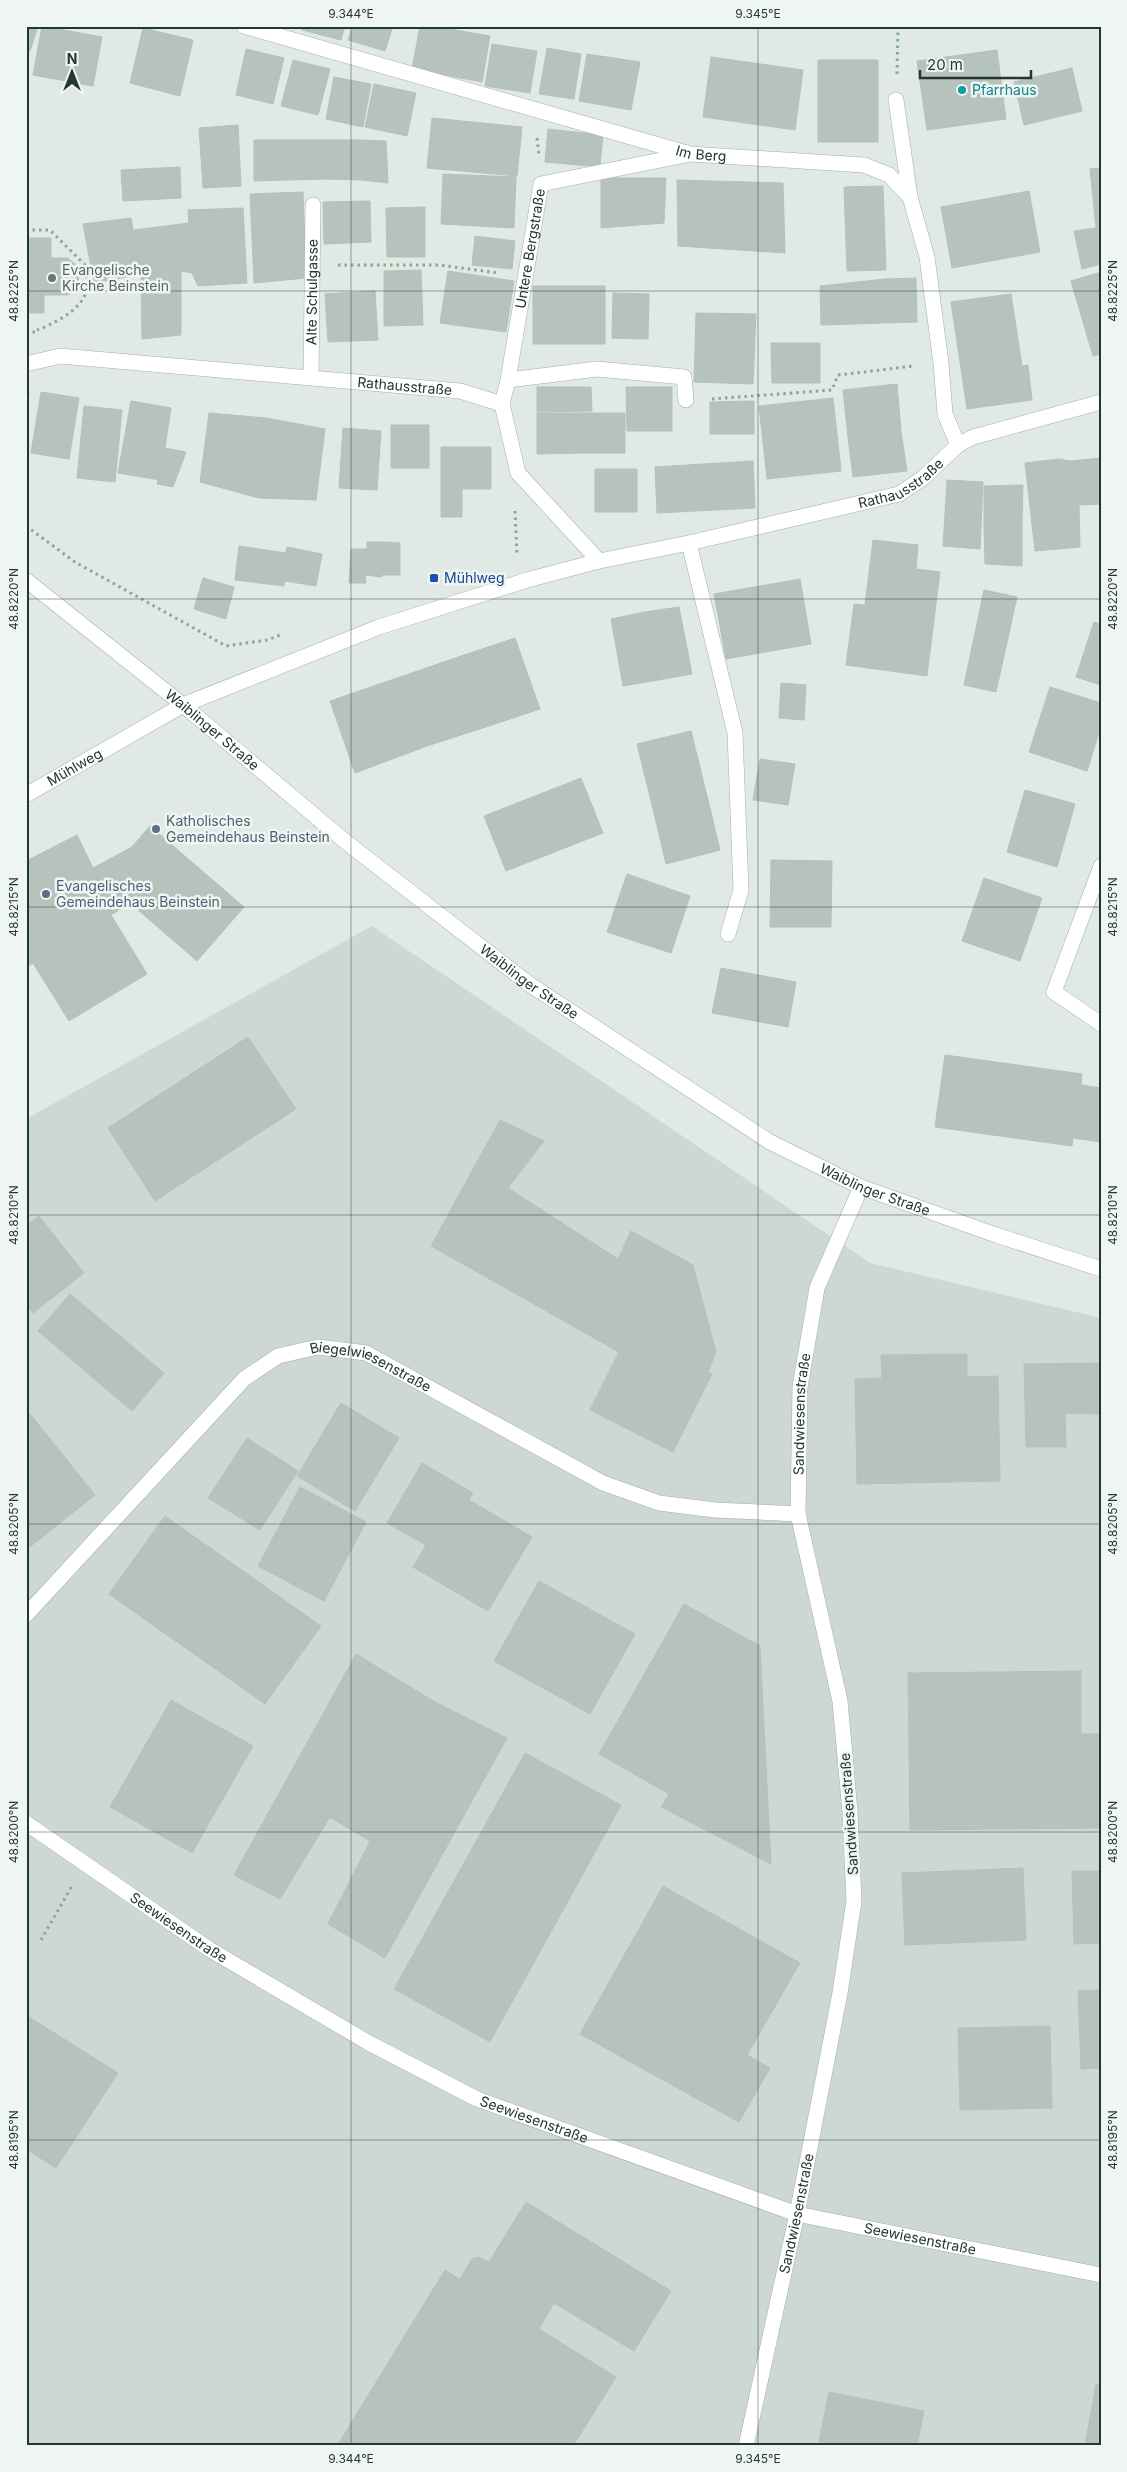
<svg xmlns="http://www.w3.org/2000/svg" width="1127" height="2472" font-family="Inter,sans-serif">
	<rect width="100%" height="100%" fill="#e0e9e3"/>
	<path fill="#ced8d2" d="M372 926 870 1263 1101 1318V2446H26V1119Z"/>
	<path fill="#b5c3bc" stroke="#b3c2b9" d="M26 26H38L30 51 26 50Z
		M42 26 102 37 93 86 33 75Z
		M303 26H345L341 40 302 30Z
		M353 26H393L385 51 348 40Z
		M420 26H432L490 36 482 82 412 69Z
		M143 28 193 40 180 96 130 83Z
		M492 44 537 51 530 93 485 86Z
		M547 48 581 54 574 99 539 94Z
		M246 49 284 58 273 104 236 95Z
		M997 50 1006 119 927 130 917 61Z
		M587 54 640 62 631 110 579 101Z
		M711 57 803 70 795 130 703 117Z
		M293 60 330 69 318 115 281 106Z
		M818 60H878V142H818Z
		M1072 68 1082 111 1024 125 1014 82Z
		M334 77 371 84 363 127 326 119Z
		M374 84 416 93 407 136 365 127Z
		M432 118 522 127 517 176 427 168Z
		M238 125 241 186 203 188 199 128Z
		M548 129 603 135 600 167 545 162Z
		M254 140H324L325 179 254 181Z
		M324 140H358L361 180 325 179Z
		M358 140 386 141 388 183 361 180Z
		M180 167 181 198 123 201 121 170Z
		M1101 168V264L1082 269 1074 231 1096 228 1090 169Z
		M443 174 516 177 514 228 441 224Z
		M601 178H666L664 223 601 228Z
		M677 180 783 183 785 253 678 246Z
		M883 186 886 270 847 271 844 187Z
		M1029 191 1040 252 996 260 985 199Z
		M303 192 306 278 254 283 250 194Z
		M985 199 996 260 952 268 941 207Z
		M370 201 371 242 324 244 323 202Z
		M425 207V257H387L386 208Z
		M243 208 247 283 198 286 192 273 188 210Z
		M131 218 141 274 94 283 83 224Z
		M189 223 192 273 181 271V335L142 339 141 274 134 230Z
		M475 236 515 241 512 269 472 265Z
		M26 238H51V258H68L79 268 78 287 68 295H44V313H26Z
		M421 270 423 325 384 326V271Z
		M448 271 514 281 506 332 440 323Z
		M1101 272V354L1093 356 1071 281Z
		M916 278 917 322 883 323 885 279Z
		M885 279 883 323 821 325 820 286Z
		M533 286H562L565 344H533Z
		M562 286H605V344H565Z
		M375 291 378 340 328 342 325 294Z
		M613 293 649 294 648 339 612 338Z
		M1011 294 1022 366 1028 365 1032 400 967 409 951 302Z
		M696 313 756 314 753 384 694 382Z
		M771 343H820V383H772Z
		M897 384 901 432 848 437 843 390Z
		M537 387H591L592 411 537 412Z
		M626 387H672V431H627Z
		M41 392 79 398 69 459 31 453Z
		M833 398 838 443 801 448 804 475 767 479 759 406Z
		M131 401 171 408 160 480 118 473Z
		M754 401V434H710V402Z
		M84 406 122 410 115 482 77 478Z
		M209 413 266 418 325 429 316 500 259 498 200 482Z
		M537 413H581V453L537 454Z
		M581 413H625V453H581Z
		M391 425H429V468H391Z
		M343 428 381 431 377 490 339 488Z
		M901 432 907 471 853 477 848 437Z
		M838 443 841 471 804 475 801 448Z
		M441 447H491V489H462V517H441Z
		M165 448 186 452 173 487 157 484Z
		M1101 458V504L1079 505 1070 461Z
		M1059 459 1070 461 1079 505 1080 547 1035 551 1025 463Z
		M753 461 755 508 657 513 655 467Z
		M595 469H637V512H595Z
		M947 480 983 482 980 549 943 546Z
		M1023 485 1022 525H984V486Z
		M984 525H1022V566L985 564Z
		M873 540 918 545 916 569 940 572 927 676 846 665 854 604 865 605Z
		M367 542H384L382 577 365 575 366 583H349L351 549H367Z
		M384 542 400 543V575H383Z
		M239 546 286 553 287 547 322 554 316 586 285 581 284 586 235 580Z
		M203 578 234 587 226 619 194 609Z
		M800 579 811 644 726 659 714 594Z
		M984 590 1017 597 996 692 964 685Z
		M679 607 692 674 658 680 645 612Z
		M645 612 658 680 623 686 611 619Z
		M1094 622 1101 624V685L1076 677Z
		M515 638 540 709 492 725 467 654Z
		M467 654 492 725 427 746 403 676Z
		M403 676 427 746 355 773 330 701Z
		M781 683 806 685 804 720 779 718Z
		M1050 687 1101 703V726L1087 771 1029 752Z
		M691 731 708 800 654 813 637 744Z
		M760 759 795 764 788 805 753 800Z
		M581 778 603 833 506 871 484 816Z
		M1025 790 1075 804 1057 867 1007 852Z
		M708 800 720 850 666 864 654 813Z
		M150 826 244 907 197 961 130 903 111 915 93 868 132 847Z
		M77 835 93 868 111 915 147 974 69 1021 33 963 26 967V861Z
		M771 860 832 861 831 927H770Z
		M627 874 690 896 671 953 607 932Z
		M984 878 1042 898 1020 961 962 941Z
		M721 968 796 982 788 1027 712 1013Z
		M248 1037 296 1109 155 1201 108 1128Z
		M945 1055 1082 1074 1081 1085 1101 1088V1142L1073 1138 1072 1146 935 1127Z
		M500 1120 544 1141 508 1188 618 1259 631 1231 693 1265 716 1352 708 1372 712 1374 673 1452 590 1410 619 1352 431 1246Z
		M39 1216 84 1273 33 1313 26 1304V1226Z
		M70 1294 164 1373 132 1411 38 1331Z
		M967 1354V1377L998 1376 1000 1481 857 1484 855 1379 882 1378 881 1355Z
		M1101 1363V1414L1065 1413 1066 1447H1026L1024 1364Z
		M341 1403 399 1438 355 1511 297 1476Z
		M26 1409 95 1495 26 1550Z
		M247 1438 298 1471 260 1530 208 1498Z
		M422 1463 473 1493 469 1500 532 1537 488 1611 413 1567 426 1545 387 1523Z
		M300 1487 366 1522 324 1601 258 1566Z
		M165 1516 321 1626 265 1704 109 1594Z
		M539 1581 635 1634 590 1714 494 1661Z
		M684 1604 760 1646 771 1864 661 1807 669 1794 599 1754Z
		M356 1654 435 1702 353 1831 330 1817 280 1899 234 1875Z
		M1081 1671V1734H1101V1828L910 1830 908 1673Z
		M171 1700 253 1746 192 1853 110 1807Z
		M435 1702 507 1738 385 1958 328 1924 370 1841 353 1831Z
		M525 1753 621 1805 490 2042 394 1989Z
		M1023 1868 1026 1940 905 1945 902 1873Z
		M1072 1871H1101V1943L1074 1944Z
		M663 1886 800 1963 747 2055 770 2068 739 2122 580 2034Z
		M1101 1990V2068L1081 2069 1078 1991Z
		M26 2015 118 2073 56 2168 26 2149Z
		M1050 2026 1052 2108 960 2110 958 2028Z
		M526 2202 671 2291 634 2351 554 2303 539 2329 460 2279 472 2259 478 2257 489 2262Z
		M445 2270 616 2377 573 2446H337Z
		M1096 2384 1101 2385V2446H1085Z
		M829 2392 924 2411 917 2446H818Z"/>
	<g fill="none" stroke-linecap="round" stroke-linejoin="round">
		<defs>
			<path id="service" d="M896 100 910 197
				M689 543 735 733 741 890 728 934"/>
			<g id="minor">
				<path id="s1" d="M244 26 690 154 864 165 889 175 910 197 927 257 941 363 945 414 958 445"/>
				<path id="s2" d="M26 364 60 356 460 391 502 404 518 473 599 561"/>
				<path id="s3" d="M311 377 313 205"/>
				<path d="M508 380 597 369 684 377 686 400"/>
				<path id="s4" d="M502 404 508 380 541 184 686 155"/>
				<path id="s5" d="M26 795 183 705 379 627 527 580 599 561 689 543 899 494 923 478 958 445 973 437 1101 402"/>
				<path d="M1101 866 1054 992 1101 1024"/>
				<path id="s6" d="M26 1615 244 1379 278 1356 318 1347 366 1353 603 1483 659 1503 715 1510 798 1514"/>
				<path id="s7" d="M26 1823 209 1949 369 2043 477 2099 797 2214 1101 2275"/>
				<path id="s8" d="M746 2446 797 2214 840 1993 854 1901 850 1812 840 1701 798 1514 800 1387 817 1288 861 1187"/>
			</g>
			<g id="tertiary">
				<path id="s9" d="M26 580 183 705 346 842 529 984 770 1142 861 1187 996 1235 1101 1269"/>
			</g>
		</defs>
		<use href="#service" stroke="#a3b0a9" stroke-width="16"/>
		<use href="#minor" stroke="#a3b0a9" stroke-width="16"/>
		<use href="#tertiary" stroke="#a3b0a9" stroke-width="16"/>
		<path stroke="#83a997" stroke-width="3" stroke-dasharray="2.5 4" stroke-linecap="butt" d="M897 74 898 26
			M537 138 539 156
			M26 230H50L86 266C86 273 88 283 87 290 81 311 53 324 35 331
			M338 265H439L499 273
			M26 332H37
			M712 399 832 390 838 375 914 366
			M26 414 28 391
			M515 511 517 555
			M26 526 75 562 226 646 267 640 283 634
			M41 1940 72 1886"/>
		<use href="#service" stroke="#fff" stroke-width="15"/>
		<use href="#minor" stroke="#fff" stroke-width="15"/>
		<use href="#tertiary" stroke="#fff" stroke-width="15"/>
	</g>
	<path fill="none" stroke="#22372e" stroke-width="1" stroke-opacity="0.45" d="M351 26V2446M758 26V2446M26 291H1101M26 599H1101M26 907H1101M26 1215H1101M26 1524H1101M26 1832H1101M26 2140H1101"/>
	<circle fill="#0f9aa8" stroke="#eff6f2" stroke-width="2" cx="962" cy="90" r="5"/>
	<circle fill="#6b7280" stroke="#eff6f2" stroke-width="2" cx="52" cy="278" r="5"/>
	<rect fill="#1a4fb4" stroke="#eff6f2" stroke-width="2" x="429" y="573" width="10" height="10" rx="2.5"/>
	<g fill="#5c6f8a" stroke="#eff6f2" stroke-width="2">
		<circle cx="156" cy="829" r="5"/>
		<circle cx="46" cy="894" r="5"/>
	</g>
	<g text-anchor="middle" stroke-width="5" stroke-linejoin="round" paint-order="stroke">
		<g font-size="14" fill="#0d838f" stroke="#eff6f2" text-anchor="start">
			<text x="972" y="95">Pfarrhaus</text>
		</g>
		<g font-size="14" fill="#22372e" stroke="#eff6f2">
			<text dy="5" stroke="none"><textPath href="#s1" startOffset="475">Im Berg</textPath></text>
			<text dy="5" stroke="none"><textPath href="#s4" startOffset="158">Untere Bergstraße</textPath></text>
			<text dy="5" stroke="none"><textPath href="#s3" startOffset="85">Alte Schulgasse</textPath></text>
			<text dy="5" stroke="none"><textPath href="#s2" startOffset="381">Rathausstraße</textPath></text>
			<text dy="5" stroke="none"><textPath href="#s5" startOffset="935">Rathausstraße</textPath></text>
			<text dy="5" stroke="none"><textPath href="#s9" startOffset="239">Waiblinger Straße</textPath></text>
			<text dy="5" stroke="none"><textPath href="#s5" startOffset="56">Mühlweg</textPath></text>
			<text dy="5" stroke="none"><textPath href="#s9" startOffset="644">Waiblinger Straße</textPath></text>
			<text dy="5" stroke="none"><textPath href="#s9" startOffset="1049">Waiblinger Straße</textPath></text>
			<text dy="5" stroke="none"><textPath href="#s6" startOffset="460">Biegelwiesenstraße</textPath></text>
			<text dy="5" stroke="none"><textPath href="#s8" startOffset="1048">Sandwiesenstraße</textPath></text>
			<text transform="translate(849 1814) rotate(-94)" y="5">Sandwiesenstraße</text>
			<text dy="5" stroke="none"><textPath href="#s7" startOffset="185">Seewiesenstraße</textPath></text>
			<text dy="5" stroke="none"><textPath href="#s7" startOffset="590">Seewiesenstraße</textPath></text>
			<text dy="5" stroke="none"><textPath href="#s8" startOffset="238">Sandwiesenstraße</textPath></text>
			<text dy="5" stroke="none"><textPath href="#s7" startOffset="995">Seewiesenstraße</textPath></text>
		</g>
		<g font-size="14" fill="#5b616d" stroke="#eff6f2" text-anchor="start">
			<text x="62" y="275">Evangelische<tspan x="62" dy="16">Kirche Beinstein</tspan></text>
		</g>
		<g font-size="14" fill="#164399" stroke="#eff6f2" text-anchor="start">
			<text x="444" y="583">Mühlweg</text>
		</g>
		<g font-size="14" fill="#4e5e75" stroke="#eff6f2" text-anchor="start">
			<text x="166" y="826">Katholisches<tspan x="166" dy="16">Gemeindehaus Beinstein</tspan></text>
			<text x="56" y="891">Evangelisches<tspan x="56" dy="16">Gemeindehaus Beinstein</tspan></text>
		</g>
	</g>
	<rect width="1127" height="2472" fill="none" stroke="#eff6f2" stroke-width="55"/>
	<g transform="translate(72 72)" stroke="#eff6f2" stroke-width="4" paint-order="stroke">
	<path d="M0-4L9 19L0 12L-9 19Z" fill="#22372e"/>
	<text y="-8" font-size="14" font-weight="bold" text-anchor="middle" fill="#22372e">N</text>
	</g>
	<path d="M920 70v8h111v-8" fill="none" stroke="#22372e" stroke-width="2.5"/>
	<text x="927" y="70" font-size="15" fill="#22372e" stroke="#eff6f2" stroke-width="4" paint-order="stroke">20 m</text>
	<rect x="28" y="28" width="1072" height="2416" fill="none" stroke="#22372e" stroke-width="2"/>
	<g font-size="12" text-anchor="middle" fill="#22372e">
		<text x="351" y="18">9.344°E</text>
		<text x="758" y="18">9.345°E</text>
		<text transform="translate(14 291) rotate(-90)" y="4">48.8225°N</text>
		<text transform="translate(1113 291) rotate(-90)" y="4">48.8225°N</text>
		<text transform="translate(14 599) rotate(-90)" y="4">48.8220°N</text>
		<text transform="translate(1113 599) rotate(-90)" y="4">48.8220°N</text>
		<text transform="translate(14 907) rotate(-90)" y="4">48.8215°N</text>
		<text transform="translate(1113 907) rotate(-90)" y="4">48.8215°N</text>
		<text transform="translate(14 1215) rotate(-90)" y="4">48.8210°N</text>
		<text transform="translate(1113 1215) rotate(-90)" y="4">48.8210°N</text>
		<text transform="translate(14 1524) rotate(-90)" y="4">48.8205°N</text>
		<text transform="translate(1113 1524) rotate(-90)" y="4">48.8205°N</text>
		<text transform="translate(14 1832) rotate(-90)" y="4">48.8200°N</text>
		<text transform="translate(1113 1832) rotate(-90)" y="4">48.8200°N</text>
		<text transform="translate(14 2140) rotate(-90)" y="4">48.8195°N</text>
		<text transform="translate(1113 2140) rotate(-90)" y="4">48.8195°N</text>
		<text x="351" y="2463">9.344°E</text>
		<text x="758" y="2463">9.345°E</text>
	</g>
</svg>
